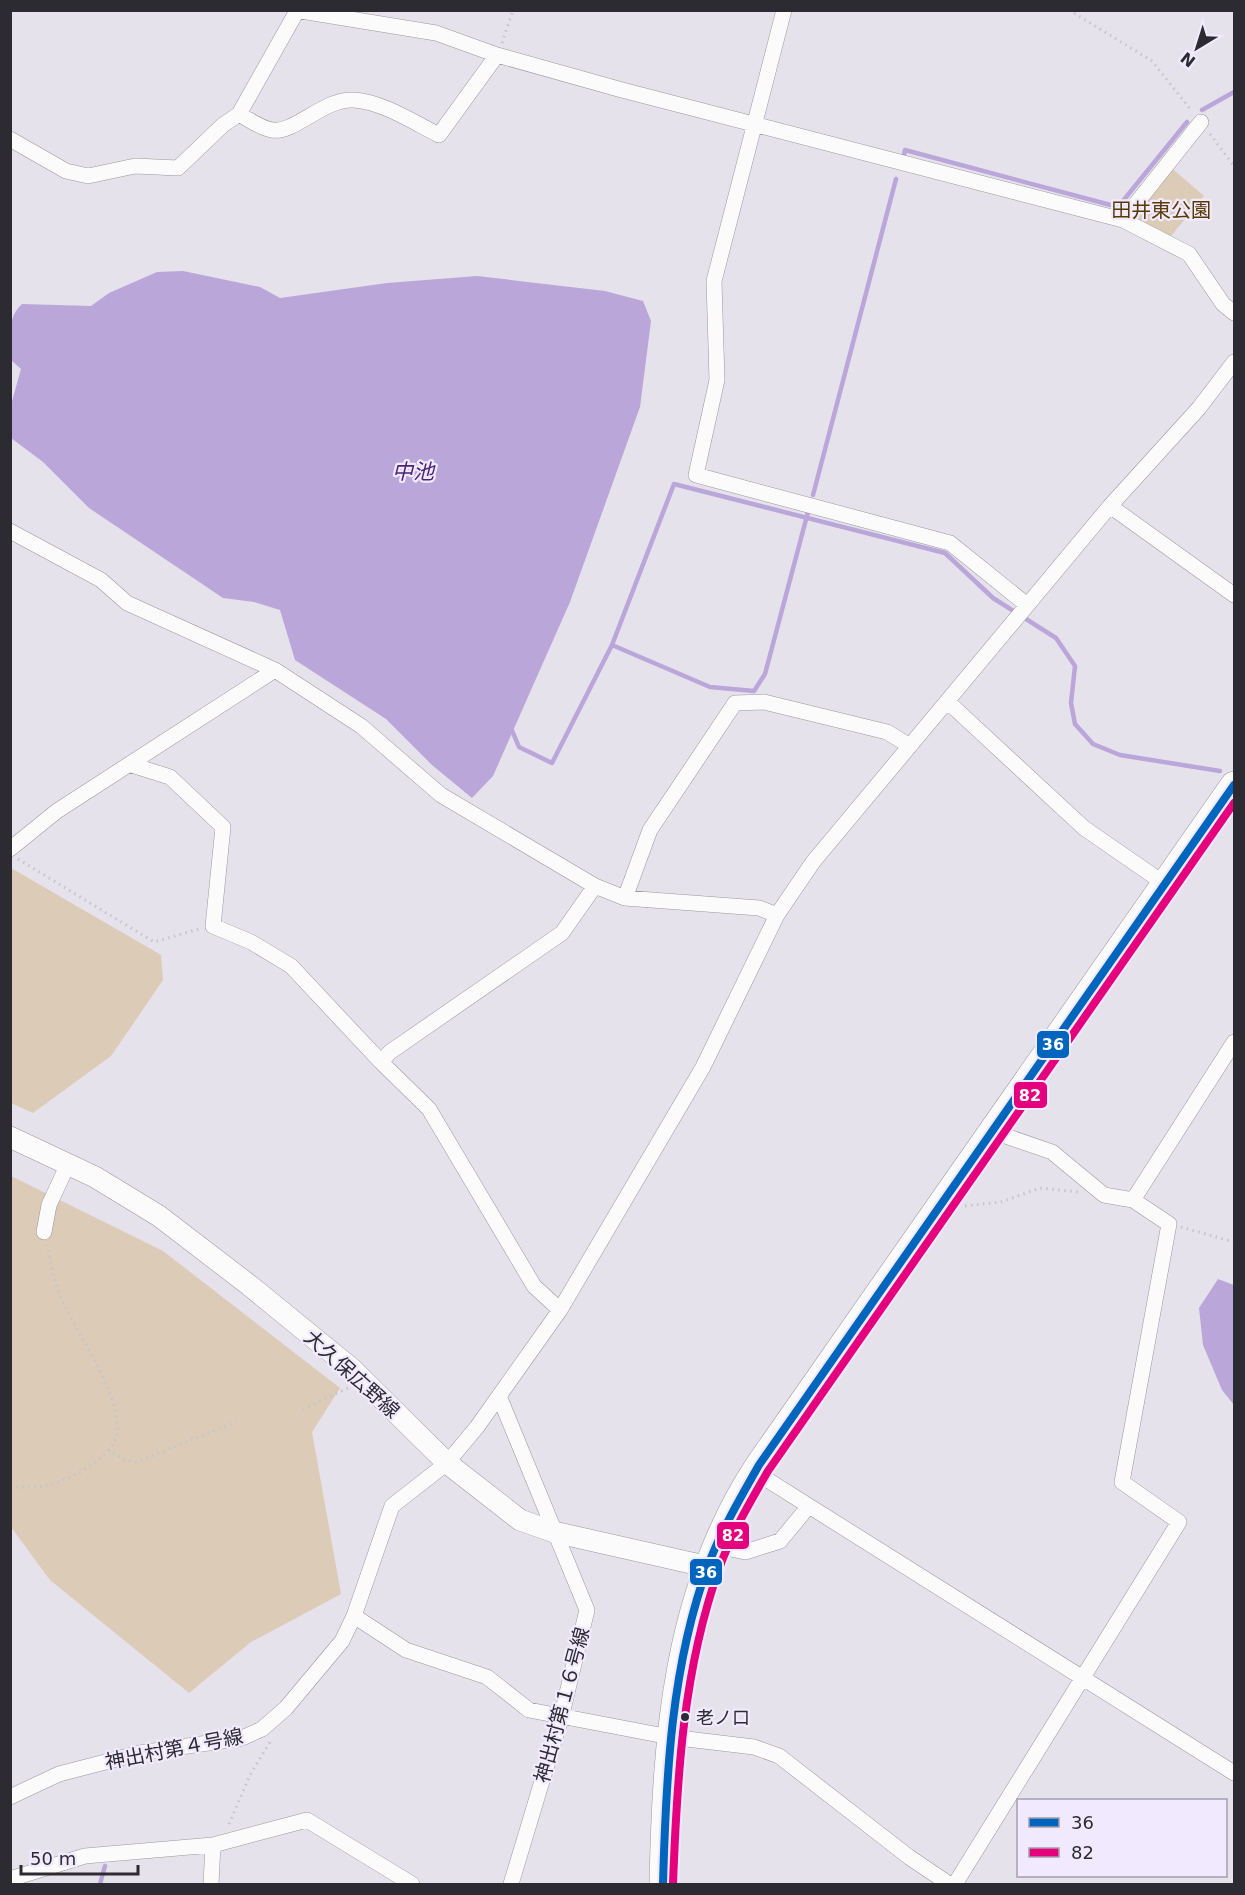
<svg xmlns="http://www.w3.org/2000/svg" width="1245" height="1895" font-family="'DejaVu Sans','Noto Sans JP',sans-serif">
	<rect width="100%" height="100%" fill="#e5e2ec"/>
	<path fill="#dccbb7" d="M1167 164 1204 196 1166 242 1123 220Z
		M11 868 161 955 163 980 111 1056 33 1113 11 1103Z
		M11 1176 163 1251 340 1388 312 1432 341 1594 251 1642 189 1693 50 1580 11 1527Z"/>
	<path fill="#baa6d9" d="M183 271 260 287 280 298 387 283 477 276 605 291 643 301 651 321 640 407 570 602 493 776 472 798 432 765 386 719 295 660 280 610 254 602 223 598 89 508 43 462 11 438V405L21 369 11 360C10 339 6 319 22 304L91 306 109 293 157 272Z
		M1218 1279 1234 1285V1405L1222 1390 1203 1345 1199 1308Z"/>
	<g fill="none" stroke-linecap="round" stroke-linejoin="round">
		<path stroke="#baa6d9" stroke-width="4.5" d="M1202 110 1234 92
			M904 155 905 150 1118 207 1187 122
			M813 495 896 179
			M612 645 710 687 754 691 765 674 808 512
			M511 728 519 747 552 763 612 645 674 484 945 553 993 598 1056 638 1075 666 1071 703 1075 724 1093 744 1120 755 1220 771
			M100 1884 105 1866"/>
		<defs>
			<path id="street" d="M295 10 436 33 497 55 622 90 1123 220 1201 122
				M784 10 714 281 717 380 696 475 950 543 1027 605
				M239 114 297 11
				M10 139 66 171 88 176 135 166 178 168 223 125 239 114C250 120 260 128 272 130 294 134 324 98 354 100 383 102 413 122 439 135L497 55
				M1123 220 1189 254 1223 304 1234 313
				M1110 506 1234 595
				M10 531 101 580 127 603 275 670 361 726 441 795 595 886 625 898 759 908 777 915
				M948 702 1084 828 1165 884
				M132 765 170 777 223 827 213 926 251 942 291 966 381 1062 429 1109 534 1286 560 1310
				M10 849 57 811 275 670
				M625 898 650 830 735 703 764 702 887 732 910 746
				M381 1062 390 1052 562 933 595 886
				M1133 1200 1234 1042
				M44 1232 49 1205 68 1164
				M499 1396 587 1610 561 1718 511 1884
				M755 1472 809 1506
				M716 1546 745 1552 780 1541 809 1506 1234 1773
				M354 1616 406 1650 487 1677 529 1710 670 1737 754 1747 779 1756 909 1857 949 1884
				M10 1797 59 1774 140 1753 242 1738 262 1729 286 1708 342 1641 354 1616 392 1506 447 1463 477 1427 560 1310 703 1067 777 915 813 862 1110 506 1199 408 1234 362
				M10 1879 85 1856 213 1845 307 1820 412 1884
				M211 1884 213 1845
				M955 1884 1179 1522 1122 1482 1169 1224 1133 1200 1104 1195 1052 1152 994 1132"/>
			<path id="secondary" d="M10 1137 95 1177 159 1216 249 1285 352 1369 447 1463 520 1520 554 1532 709 1567"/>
			<path id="highway" d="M663 1884C666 1738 676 1591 759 1465L1234 785"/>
		</defs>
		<use href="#street" stroke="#9a979e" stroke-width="16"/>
		<use href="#secondary" stroke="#9a979e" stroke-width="22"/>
		<use href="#highway" stroke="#9a979e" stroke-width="28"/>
		<path stroke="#c6c5c8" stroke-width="3" stroke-dasharray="1.5 4.5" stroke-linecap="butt" d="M1069 10 1152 61 1191 110
			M502 43 513 10
			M1210 134 1234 166
			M18 859 154 942 199 929
			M965 1206 1001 1202 1040 1188 1078 1192
			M1181 1227 1234 1242
			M303 1409 348 1388
			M108 1450 124 1459 137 1462 236 1422
			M10 1486C39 1490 55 1485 80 1472 93 1465 115 1449 117 1433 121 1390 73 1330 58 1290 53 1276 51 1260 47 1245
			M229 1824 250 1775 270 1742"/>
		<use href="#street" stroke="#fbfbfc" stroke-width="15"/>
		<use href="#secondary" stroke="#fbfbfc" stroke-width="21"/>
		<use href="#highway" stroke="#fbfbfc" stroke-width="27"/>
		<defs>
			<path id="bus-1" d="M663 1884C666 1776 671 1665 709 1563 722 1529 741 1497 759 1465L1234 785"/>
			<path id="bus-2" d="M673 1884C677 1777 683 1670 719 1569 731 1534 750 1502 768 1471L1234 803"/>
		</defs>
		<use href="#bus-1" stroke="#f1eafe" stroke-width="12"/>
		<use href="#bus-2" stroke="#f1eafe" stroke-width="12"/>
		<use href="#bus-1" stroke="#0065bd" stroke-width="8"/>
		<use href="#bus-2" stroke="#e5007d" stroke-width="8"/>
	</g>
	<circle fill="#2d2b32" stroke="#f1eafe" stroke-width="2" cx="685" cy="1717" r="5"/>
	<g text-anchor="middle" stroke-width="4.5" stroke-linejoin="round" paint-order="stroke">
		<g font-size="18" fill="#2d2b32" stroke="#f1eafe" text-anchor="start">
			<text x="696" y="1724">老ノ口</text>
		</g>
		<g font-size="20" fill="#563a00" stroke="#f1eafe">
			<text x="1161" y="217">田井東公園</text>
		</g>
		<g font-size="20" fill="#2d2b32" stroke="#f1eafe">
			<text transform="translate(352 1374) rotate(42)" y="7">大久保広野線</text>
			<text transform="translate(562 1705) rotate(-75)" y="7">神出村第１６号線</text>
			<text transform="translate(174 1749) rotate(-11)" y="7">神出村第４号線</text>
		</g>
		<g font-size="21" font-style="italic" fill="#4b2576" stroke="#f1eafe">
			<text x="413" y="479">中池</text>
		</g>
	</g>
	<g stroke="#f1eafe" stroke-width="2">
		<rect x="1036" y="1030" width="34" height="29" rx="6" fill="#0065bd"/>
		<rect x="1013" y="1081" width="35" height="28" rx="6" fill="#e5007d"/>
		<rect x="716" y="1521" width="34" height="29" rx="6" fill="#e5007d"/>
		<rect x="689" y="1558" width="34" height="28" rx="6" fill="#0065bd"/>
	</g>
	<g font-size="16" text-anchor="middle" font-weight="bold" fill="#fff">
		<text x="1053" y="1050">36</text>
		<text x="1030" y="1101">82</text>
		<text x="733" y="1541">82</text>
		<text x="706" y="1578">36</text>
	</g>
	<rect width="1245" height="1895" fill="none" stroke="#2d2b32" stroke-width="24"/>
	<rect x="1017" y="1799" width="210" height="78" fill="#f1eafe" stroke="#a39eac" stroke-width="1.5"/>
	<rect x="1029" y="1818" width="30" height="9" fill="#0065bd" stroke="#a39eac" stroke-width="1.5"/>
	<text x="1071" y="1829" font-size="18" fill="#2d2b32">36</text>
	<rect x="1029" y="1848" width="30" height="9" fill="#e5007d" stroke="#a39eac" stroke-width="1.5"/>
	<text x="1071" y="1859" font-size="18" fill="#2d2b32">82</text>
	<g transform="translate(1197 48) rotate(218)" stroke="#f1eafe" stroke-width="4.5" paint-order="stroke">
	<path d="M0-4.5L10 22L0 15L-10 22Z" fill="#2d2b32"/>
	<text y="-9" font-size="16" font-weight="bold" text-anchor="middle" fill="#2d2b32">N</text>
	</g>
	<path d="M21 1865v9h117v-9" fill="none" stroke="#2d2b32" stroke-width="3"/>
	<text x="30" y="1865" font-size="18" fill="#2d2b32" stroke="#f1eafe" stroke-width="4.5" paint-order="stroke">50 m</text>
</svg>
